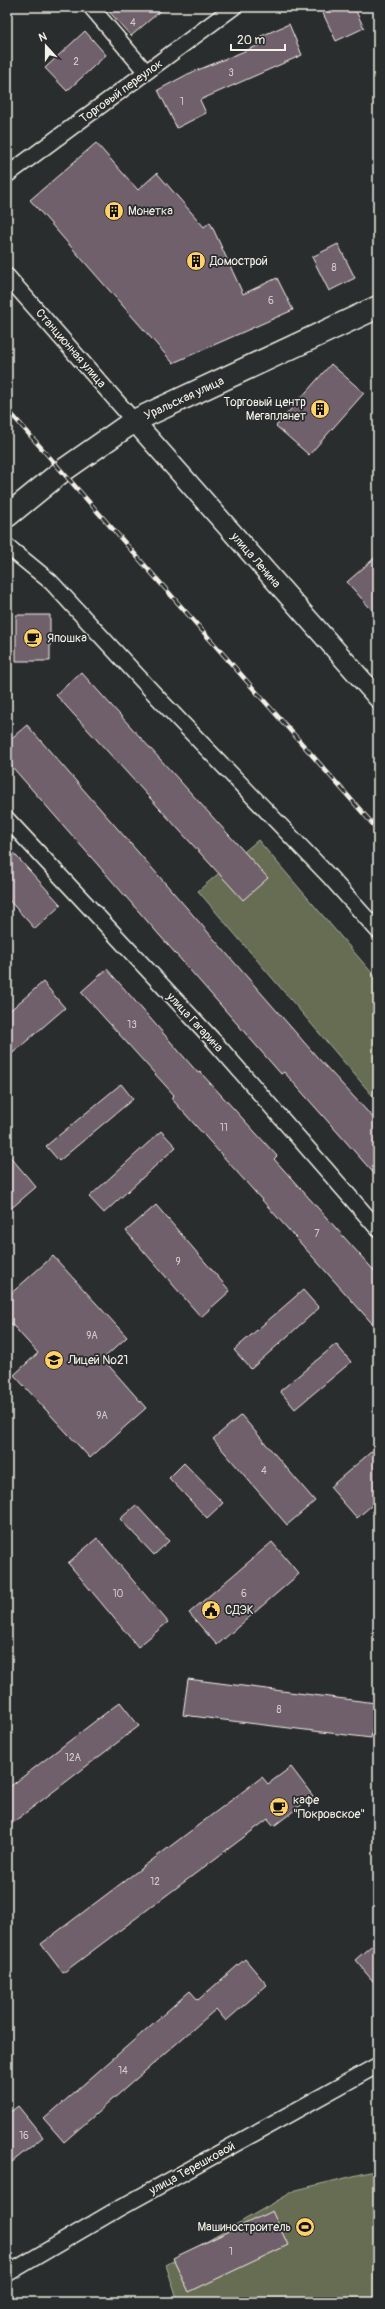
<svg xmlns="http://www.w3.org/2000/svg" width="385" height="2309" font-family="Pangolin,sans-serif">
	<rect width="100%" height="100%" fill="#2a2d2e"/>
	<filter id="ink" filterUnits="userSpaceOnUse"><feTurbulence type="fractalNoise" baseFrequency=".025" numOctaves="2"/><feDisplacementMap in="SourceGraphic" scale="8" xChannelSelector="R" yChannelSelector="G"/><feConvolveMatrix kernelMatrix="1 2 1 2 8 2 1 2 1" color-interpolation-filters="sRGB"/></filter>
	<g filter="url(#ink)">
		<path fill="#666d53" stroke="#adaf9e" d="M258 840 378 980V1102L198 891Z
			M378 2170V2302H178L166 2265 296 2190Z"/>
		<path fill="#6f606c" stroke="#f4f1e8" d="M105 7H165L131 36Z
			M320 7H354L364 28 336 41Z
			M289 24 302 55 200 100 206 113 177 128 158 90 188 74 262 44 259 37Z
			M85 31 106 55 67 91 45 68Z
			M96 143 138 190 157 173 204 227 210 222 243 294 277 278 293 310 173 363 30 200Z
			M338 244 355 278 329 291 312 257Z
			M331 364 364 393 309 455 276 426Z
			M378 555V617L347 582Z
			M16 615H50V661H16Z
			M81 672 268 878 243 900 56 695Z
			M27 725 317 1057 378 1123V1178L284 1072 281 1074 7 761V742Z
			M7 846 61 905 35 929 7 898Z
			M107 969 198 1073 200 1072 277 1156 274 1159 378 1275V1330L171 1098 174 1095 81 992Z
			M43 982 65 1008 7 1058V1013Z
			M121 1084 133 1099 59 1161 46 1146Z
			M161 1131 176 1147 104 1213 89 1197Z
			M7 1153 36 1187 7 1212Z
			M156 1205 230 1291 201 1317 126 1231Z
			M53 1256 127 1337 103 1359 146 1408 90 1458 14 1375 38 1353 7 1319V1297Z
			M303 1290 319 1308 251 1369 234 1350Z
			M336 1344 351 1362 295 1409 280 1391Z
			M241 1415 315 1501 287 1525 213 1439Z
			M378 1446V1500L357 1518 330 1487Z
			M184 1463 223 1503 207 1518 169 1478Z
			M136 1505 169 1541 154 1555 120 1519Z
			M97 1538 168 1622 138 1647 68 1563Z
			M272 1542 299 1574 217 1645 189 1613Z
			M188 1679 376 1703 371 1738 183 1715Z
			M120 1702 139 1726 7 1827V1789Z
			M291 1767 313 1796 274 1826 268 1819 63 1973 41 1944 262 1777 268 1784Z
			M378 1940V1987L355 1960Z
			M245 1959 267 1985 226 2021 216 2009 64 2142 44 2119 190 1991 198 2000Z
			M18 2106 43 2137 7 2166V2115Z
			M272 2211 288 2245 189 2292 173 2258Z"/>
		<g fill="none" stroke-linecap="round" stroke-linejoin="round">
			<defs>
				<path id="minor" d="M91 7 146 72
					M7 175 234 7
					M7 276 134 421
					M7 546 51 582 161 701 329 876 378 931
					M7 819 214 1041 378 1229
					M7 2274 116 2210 378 2065"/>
				<path id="tertiary" d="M134 421 378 698"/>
				<path id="secondary" d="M7 516 61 472 134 421 378 307"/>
			</defs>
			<use href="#minor" stroke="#f4f1e8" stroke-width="18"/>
			<use href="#tertiary" stroke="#f4f1e8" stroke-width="22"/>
			<use href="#secondary" stroke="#f4f1e8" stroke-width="25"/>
			<use href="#minor" stroke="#2a2d2e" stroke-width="15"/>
			<use href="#tertiary" stroke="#2a2d2e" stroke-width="19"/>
			<use href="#secondary" stroke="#2a2d2e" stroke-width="22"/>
			<defs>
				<path id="rail" d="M7 409 378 830"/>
			</defs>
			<use href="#rail" stroke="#f4f1e8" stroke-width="4.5"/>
			<use href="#rail" stroke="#2a2d2e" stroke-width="3" stroke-dasharray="9" stroke-linecap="butt"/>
		</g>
	</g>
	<defs>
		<symbol id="building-disc" viewBox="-11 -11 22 22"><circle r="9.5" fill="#ffd166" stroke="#2a2d2e"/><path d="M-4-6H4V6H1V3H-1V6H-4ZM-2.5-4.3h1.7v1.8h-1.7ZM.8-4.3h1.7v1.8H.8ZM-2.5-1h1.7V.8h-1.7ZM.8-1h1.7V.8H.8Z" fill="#111"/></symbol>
		<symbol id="cafe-disc" viewBox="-11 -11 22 22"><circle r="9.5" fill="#ffd166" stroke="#2a2d2e"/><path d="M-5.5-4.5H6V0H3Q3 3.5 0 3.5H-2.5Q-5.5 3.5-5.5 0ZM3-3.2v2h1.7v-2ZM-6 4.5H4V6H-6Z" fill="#111"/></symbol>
		<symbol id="school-disc" viewBox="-11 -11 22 22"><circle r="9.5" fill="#ffd166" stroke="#2a2d2e"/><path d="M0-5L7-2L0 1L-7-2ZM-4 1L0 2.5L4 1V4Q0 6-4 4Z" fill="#111"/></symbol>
		<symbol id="civic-disc" viewBox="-11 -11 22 22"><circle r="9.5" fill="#ffd166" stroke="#2a2d2e"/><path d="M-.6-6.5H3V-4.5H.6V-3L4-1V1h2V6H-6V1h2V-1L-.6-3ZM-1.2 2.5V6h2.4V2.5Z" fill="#111"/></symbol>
		<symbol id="stadium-disc" viewBox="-11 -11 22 22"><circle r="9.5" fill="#ffd166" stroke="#2a2d2e"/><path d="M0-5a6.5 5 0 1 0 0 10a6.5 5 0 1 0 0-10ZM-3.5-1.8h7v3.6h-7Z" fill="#111"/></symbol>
	</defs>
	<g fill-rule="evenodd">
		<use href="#building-disc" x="103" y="200" width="22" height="22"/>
		<use href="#building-disc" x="185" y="250" width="22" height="22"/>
		<use href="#building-disc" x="309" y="398" width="22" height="22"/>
		<use href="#cafe-disc" x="22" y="627" width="22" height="22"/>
		<use href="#school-disc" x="43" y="1349" width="22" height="22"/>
		<use href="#civic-disc" x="200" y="1599" width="22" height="22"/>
		<use href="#cafe-disc" x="268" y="1796" width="22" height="22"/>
		<use href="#stadium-disc" x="294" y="2216" width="22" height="22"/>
	</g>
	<g text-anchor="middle" stroke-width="3.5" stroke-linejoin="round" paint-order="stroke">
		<g font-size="10" fill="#d3cdc9">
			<text x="133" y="26">4</text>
			<text x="76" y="65">2</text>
			<text x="231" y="76">3</text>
			<text x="182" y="105">1</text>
			<text x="334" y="271">8</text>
			<text x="271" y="304">6</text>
			<text x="132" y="1028">13</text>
			<text x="224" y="1131">11</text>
			<text x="317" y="1237">7</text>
			<text x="178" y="1265">9</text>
			<text x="92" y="1339">9А</text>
			<text x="102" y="1419">9А</text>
			<text x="264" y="1474">4</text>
			<text x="118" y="1597">10</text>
			<text x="244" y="1597">6</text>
			<text x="279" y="1713">8</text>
			<text x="73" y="1761">12А</text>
			<text x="155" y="1885">12</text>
			<text x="123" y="2074">14</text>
			<text x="24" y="2139">16</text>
			<text x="231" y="2255">1</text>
		</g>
		<g font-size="12" fill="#f4f1e8" stroke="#2a2d2e">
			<text transform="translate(121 91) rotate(-36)" y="4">Торговый переулок</text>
			<text transform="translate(71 348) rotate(49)" y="4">Станционная улица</text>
			<text transform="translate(184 398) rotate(-25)" y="4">Уральская улица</text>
			<text transform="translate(256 560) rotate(49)" y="4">улица Ленина</text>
			<text transform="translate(195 1022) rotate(47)" y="4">улица Гагарина</text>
			<text transform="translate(192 2168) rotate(-29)" y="4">улица Терешковой</text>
		</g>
		<g font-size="12" fill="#f4f1e8" stroke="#2a2d2e" text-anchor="start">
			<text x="128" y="215">Монетка</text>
			<text x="210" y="265">Домострой</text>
			<text x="306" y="406" text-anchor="end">Торговый центр<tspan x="306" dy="14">Мегапланет</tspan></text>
			<text x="47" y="642">Япошка</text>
			<text x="68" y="1364">Лицей №21</text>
			<text x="225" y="1614">СДЭК</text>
			<text x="293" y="1804">кафе<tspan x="293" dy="14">"Покровское"</tspan></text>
			<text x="291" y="2231" text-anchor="end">Машиностроитель</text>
		</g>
	</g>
	<rect width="385" height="2309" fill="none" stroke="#2a2d2e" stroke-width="24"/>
	<rect x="12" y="12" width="361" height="2285" fill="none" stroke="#f4f1e8" stroke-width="1.5" filter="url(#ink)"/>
	<g transform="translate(46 46) rotate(339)" stroke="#2a2d2e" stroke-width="3" paint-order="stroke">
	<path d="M0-3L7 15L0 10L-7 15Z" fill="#f4f1e8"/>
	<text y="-6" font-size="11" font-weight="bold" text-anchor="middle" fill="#f4f1e8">N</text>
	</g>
	<path d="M231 44v6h54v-6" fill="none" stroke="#f4f1e8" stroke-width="2"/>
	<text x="237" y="44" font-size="12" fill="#f4f1e8" stroke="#2a2d2e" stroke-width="3" paint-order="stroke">20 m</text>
</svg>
